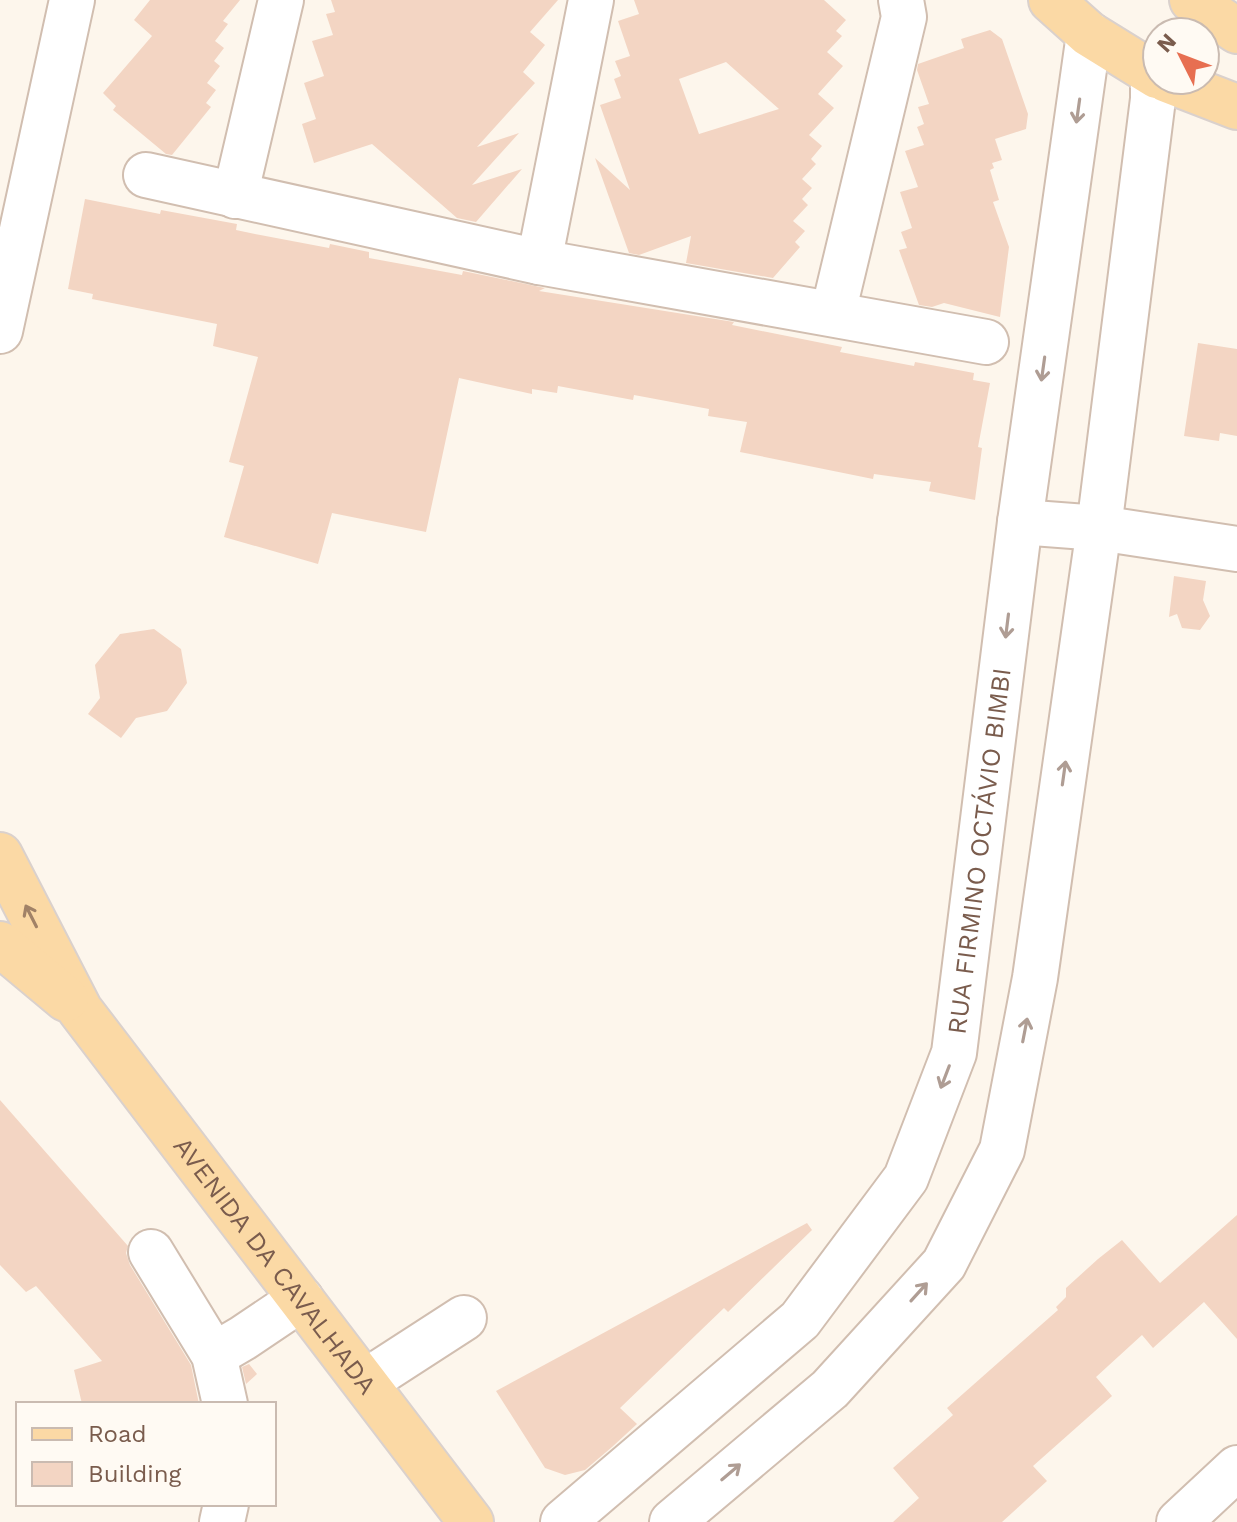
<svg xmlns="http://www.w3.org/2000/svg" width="1237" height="1522" font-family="'Work Sans',sans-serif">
	<rect width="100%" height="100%" fill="#fdf6ec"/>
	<path fill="#f3d5c3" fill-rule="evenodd" d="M150 0H240L223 21 228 24 215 41 224 48 214 61 220 66 207 83 216 90 206 103 211 107 172 155 166 154 113 110 116 106 103 93 152 36 134 20Z
		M331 0H558L530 32 545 45 523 72 535 83 477 147 519 133 472 185 522 169 476 222 457 218 372 144 314 163 302 124 316 119 304 83 324 76 312 41 333 35 326 14 335 12Z
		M634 0H824L846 20 836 31 842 36 827 52 843 66 818 94 834 108 809 135 822 146 811 159 816 164 802 179 812 188 802 199 808 205 793 221 805 231 795 242 800 247 773 278 686 263 691 236 639 255 629 253 595 158 630 190 600 105 621 98 614 79 621 76 615 61 630 56 618 21 639 14ZM726 62 779 109 699 134 679 79Z
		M990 30 1002 39 1028 114 1026 129 995 139 1002 160 992 163 994 168 990 170 999 200 993 202 1009 247 1000 317 944 303 932 307 919 305 899 250 907 248 901 232 912 228 900 192 918 187 905 151 924 145 917 127 924 124 918 107 929 104 917 70 918 64 964 48 961 39Z
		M85 199 160 214 161 210 237 224 236 230 255 234 329 248 330 244 369 252V258L462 275 463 271 545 288 539 291 734 322 732 325 842 347 840 352 914 366 915 362 974 373 973 380 990 383 978 447 982 448 975 500 929 491 931 482 874 474 873 479 740 452 747 422 708 416 709 409 634 395 633 400 558 386 557 393 532 389V394L459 378 426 532 332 513 318 564 224 537 244 466 229 462 258 357 213 346 217 324 92 299 93 294 68 289Z
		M1198 343 1237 349V436L1220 433 1219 441 1184 436Z
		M1174 576 1206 581 1203 600 1210 616 1200 630 1182 628 1177 614 1169 617Z
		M154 629 181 649 187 683 167 711 136 718 121 738 88 714 100 698 95 665 120 634Z
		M0 1100 128 1246 126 1253 130 1265 191 1365 199 1404H82L74 1370 102 1361 36 1286 26 1292 0 1265Z
		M1237 1215V1339L1204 1302 1153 1348 1142 1335 1096 1377 1112 1396 1033 1466 1047 1481 1002 1522H893L919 1498 893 1468 953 1415 947 1408 1058 1310 1056 1307 1066 1297V1288L1098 1259 1122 1240 1160 1283Z
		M807 1223 812 1230 728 1312 724 1308 620 1408 637 1424 612 1447 585 1470 565 1475 545 1468 496 1391Z
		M249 1364 257 1374 246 1384 242 1367Z"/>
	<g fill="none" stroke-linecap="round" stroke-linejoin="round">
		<defs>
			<g id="minor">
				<path d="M146 175 539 262 591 0"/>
				<path d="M235 196 281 0"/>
				<path d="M539 262 986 342"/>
				<path d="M833 313 904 17 901 0"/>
				<path d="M0 331 72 0"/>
				<path d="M1020 522 1099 528 1237 549"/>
				<path d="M151 1252 214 1355 225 1404"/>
				<path d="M214 1355 243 1338 301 1299"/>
				<path d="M365 1382 464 1318"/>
				<path d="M222 1522 226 1504"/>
				<path id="s1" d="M563 1522 800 1320 906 1178 954 1053 1020 522 1089 34"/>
				<path d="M672 1522 830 1389 944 1264 1002 1150 1035 978 1099 528 1153 99V75"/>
				<path d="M1179 1522 1237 1468"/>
			</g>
			<g id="major">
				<path d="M1051 0 1089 34 1157 76"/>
				<path d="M1192 0 1237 31"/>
				<path d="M1167 80 1237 107"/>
				<path id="s2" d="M0 855 80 1010 471 1522"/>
				<path d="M0 944 66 999"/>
			</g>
		</defs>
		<use href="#minor" stroke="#d1beb0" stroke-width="48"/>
		<use href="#major" stroke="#dad1cd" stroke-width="48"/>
		<use href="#minor" stroke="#fff" stroke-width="44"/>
		<use href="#major" stroke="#fbd9a5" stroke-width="44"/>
	</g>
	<defs><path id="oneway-shaft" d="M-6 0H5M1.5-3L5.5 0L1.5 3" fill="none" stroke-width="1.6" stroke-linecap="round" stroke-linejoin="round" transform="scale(2)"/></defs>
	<g stroke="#af9d94">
		<use href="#oneway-shaft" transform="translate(1078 111) rotate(98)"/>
		<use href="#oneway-shaft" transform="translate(1043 369) rotate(98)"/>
		<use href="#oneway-shaft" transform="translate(1007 626) rotate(97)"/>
		<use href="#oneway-shaft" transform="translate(1064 773) rotate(-82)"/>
		<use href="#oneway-shaft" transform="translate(1025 1030) rotate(-79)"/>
		<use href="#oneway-shaft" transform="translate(945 1077) rotate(111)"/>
		<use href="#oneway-shaft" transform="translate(919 1292) rotate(-48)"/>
		<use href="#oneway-shaft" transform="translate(731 1472) rotate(-40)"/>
	</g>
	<use stroke="#a18267" href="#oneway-shaft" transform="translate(31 916) rotate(-117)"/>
	<g text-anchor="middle" stroke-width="7" stroke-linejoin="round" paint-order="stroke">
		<g font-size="26" fill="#7a5c4d" stroke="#fffaf3">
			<text dy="9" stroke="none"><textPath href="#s1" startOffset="826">RUA FIRMINO OCTÁVIO BIMBI</textPath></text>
			<text dy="9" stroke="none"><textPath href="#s2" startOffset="496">AVENIDA DA CAVALHADA</textPath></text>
		</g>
	</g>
	<rect x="16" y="1402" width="260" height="104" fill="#fffaf3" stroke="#cabbb1" stroke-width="2"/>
	<rect x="32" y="1428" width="40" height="12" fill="#fbd9a5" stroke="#cabbb1" stroke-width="2"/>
	<text x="88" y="1442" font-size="24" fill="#7a5c4d">Road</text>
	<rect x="32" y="1462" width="40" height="24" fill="#f3d5c3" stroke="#cabbb1" stroke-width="2"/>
	<text x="88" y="1482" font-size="24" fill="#7a5c4d">Building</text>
	<g transform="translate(1181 56) rotate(312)"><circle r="38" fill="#fffaf3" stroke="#cabbb1" stroke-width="2"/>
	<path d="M0-6L14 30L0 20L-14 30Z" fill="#e76f51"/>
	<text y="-12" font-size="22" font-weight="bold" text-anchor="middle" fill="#7a5c4d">N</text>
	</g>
</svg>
